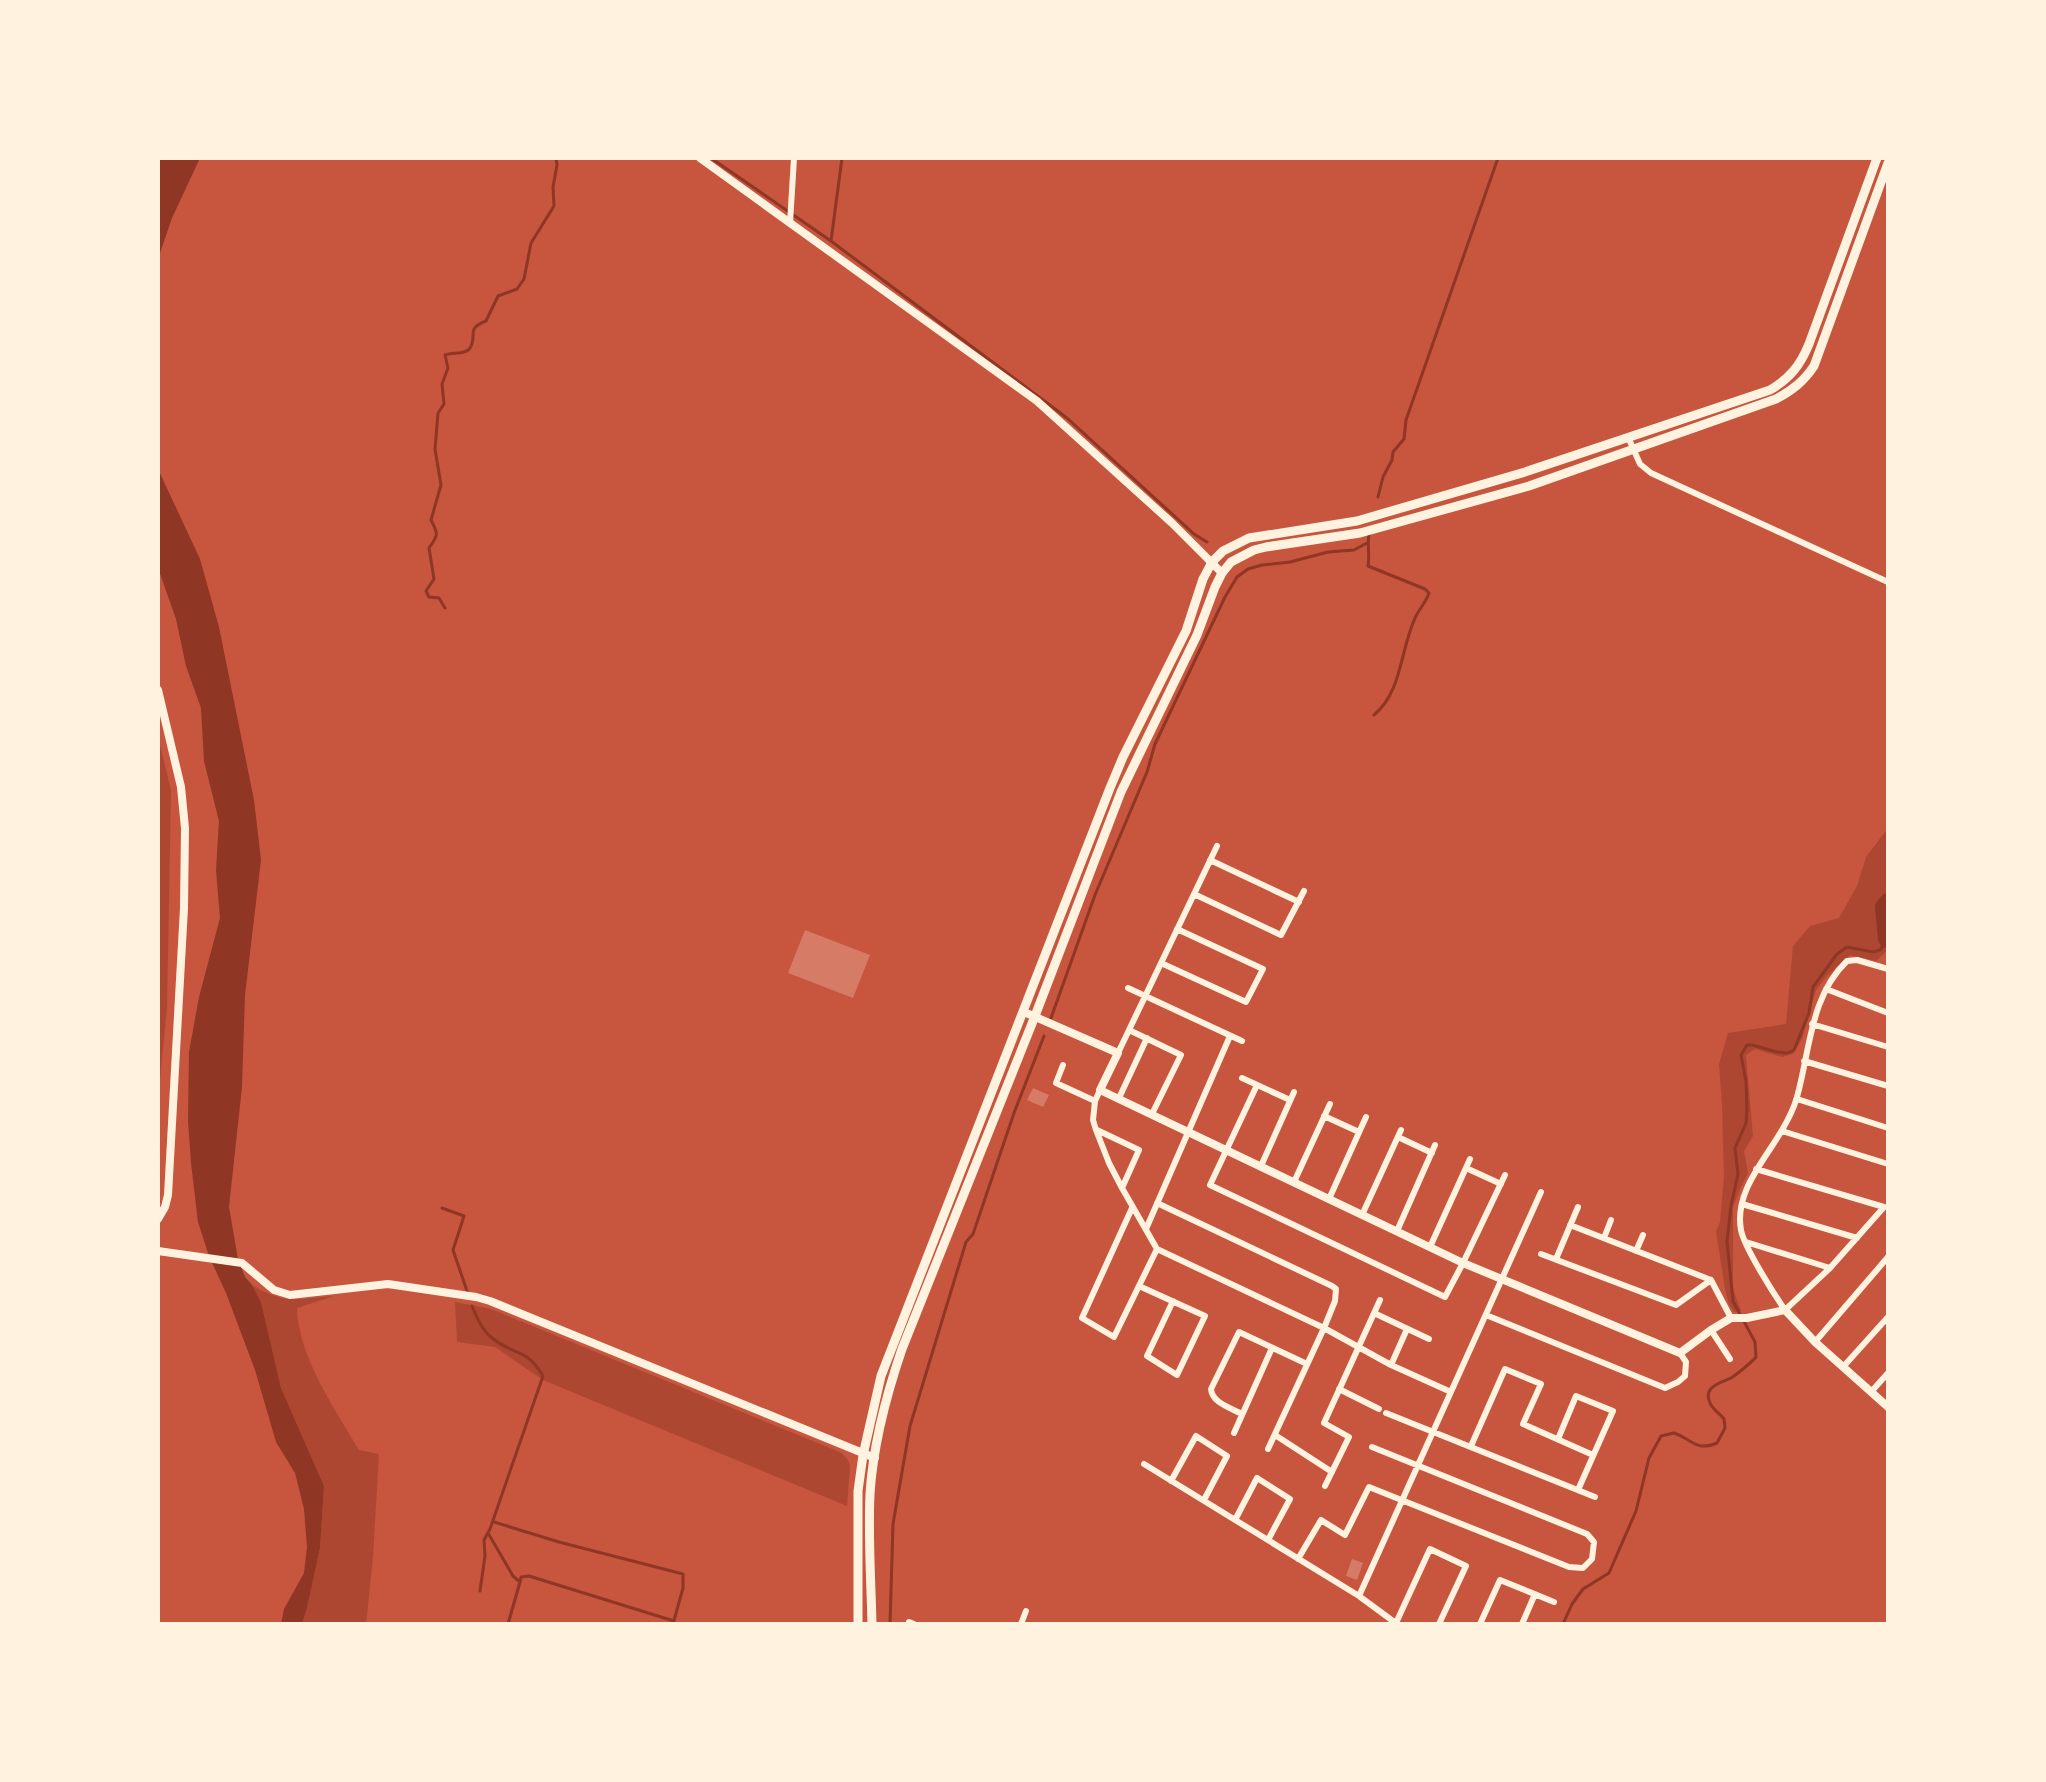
<svg xmlns="http://www.w3.org/2000/svg" width="2046" height="1782" font-family="Karla,sans-serif">
	<rect width="100%" height="100%" fill="#c8553d"/>
	<path fill="#ae4732" d="M158 737 171 790 167 1008 158 1099Z
		M1888 828V950L1876 961 1850 955 1827 976 1816 990 1802 1039 1793 1054 1782 1057 1755 1049 1746 1055 1753 1136 1744 1151 1748 1173 1740 1189 1733 1207V1289L1741 1311 1734 1312 1729 1304 1725 1289 1716 1231 1720 1222 1724 1177 1722 1103 1719 1064 1728 1033 1786 1024 1793 946 1810 926 1839 918 1857 886 1866 857Z
		M252 1285C286 1305 296 1299 334 1296L297 1308C298 1356 335 1409 359 1450L379 1454 373 1557 366 1624H302L307 1608 320 1548 324 1486 281 1388 261 1302Z
		M455 1302 491 1309 842 1453 848 1460 850 1466 847 1506 543 1380 495 1347 457 1342Z"/>
	<path fill="#8f3625" d="M158 158H200L172 218 158 259Z
		M158 469 200 559 219 627 254 800 261 860 245 995 242 1087 229 1207 238 1259 245 1277 252 1285 261 1302 281 1388 324 1486 320 1548 307 1608 302 1624H281L284 1609 304 1573 307 1547 304 1509 295 1473 276 1442 255 1370 226 1293 209 1256 198 1222 191 1163 188 1121 189 1052 199 997 220 918 216 870 219 821 204 761 201 708 186 666 176 619 158 568Z"/>
	<g fill="none" stroke-linecap="round" stroke-linejoin="round">
		<path stroke="#8f3625" stroke-width="3" d="M711 158 831 241 1067 418 1194 534 1207 542
			M831 241 842 158
			M1378 497 1383 477 1392 460 1393 452 1404 439 1406 420 1498 158
			M1369 534C1367 545 1370 555 1368 566L1425 589 1429 593C1426 602 1420 608 1416 616 1400 648 1403 691 1374 715
			M445 608 439 598 429 597 426 591 434 579 429 548C438 535 439 535 431 520L441 485 435 449 438 413 444 404 442 384 448 368 445 355C452 352 466 355 470 348 478 335 465 329 486 321L498 296 517 289 524 279 531 243 554 206 553 187 557 165 556 158
			M1051 1018 1095 895 1147 772 1155 744 1225 597 1237 577 1248 569 1262 565 1290 562 1328 552 1354 550 1367 543
			M442 1208 464 1216 453 1250 467 1291
			M472 1306C477 1318 482 1330 492 1338 514 1356 526 1347 543 1376L490 1529 484 1540 485 1556 480 1591
			M494 1522 559 1542 683 1574V1588L673 1624
			M488 1533 513 1576 520 1582 508 1624
			M520 1582 521 1577 529 1576 674 1621
			M890 1624 893 1524 910 1426 966 1242 973 1234 1014 1113 1044 1036
			M1563 1624 1572 1604 1583 1589 1609 1573 1636 1511 1649 1458 1661 1436 1674 1433C1692 1439 1695 1452 1717 1443L1725 1428 1724 1419C1720 1414 1714 1410 1711 1405 1701 1387 1720 1383 1731 1378 1736 1375 1752 1362 1756 1357L1755 1342 1733 1301 1727 1242 1731 1206 1738 1174 1735 1148 1746 1123 1747 1109 1746 1082 1741 1055 1747 1045H1752L1777 1052 1788 1053 1794 1050 1809 1013 1813 987 1837 954 1847 947 1873 952 1880 950 1888 939"/>
		<path stroke="#8f3625" stroke-width="18" d="M1887 939 1884 907 1888 902"/>
	</g>
	<path fill="#d67c66" d="M805 930 870 955 853 998 788 973Z
		M1033 1088 1049 1095 1043 1107 1027 1100Z
		M1352 1559 1363 1563 1357 1580 1346 1576Z"/>
	<g fill="none" stroke-linecap="round" stroke-linejoin="round">
		<path stroke="#fff3e0" stroke-width="6" d="M790 223 794 158
			M1628 437 1640 464 1651 473 1888 582
			M1210 860 1299 902
			M1194 894 1281 935 1304 891
			M1161 963 1246 1002 1263 969 1177 929
			M1128 988 1242 1041
			M1826 989 1888 1013
			M1812 1024 1888 1047
			M1129 1030 1181 1055 1152 1114
			M1118 1053 1217 846
			M1804 1061 1888 1086
			M1063 1065 1056 1083 1095 1101
			M1242 1078 1290 1100
			M1257 1085 1210 1185 1445 1297 1463 1263 1505 1175
			M1100 1090 1095 1101 1093 1120 1096 1130 1109 1163 1122 1188 1157 1249 1324 1328 1391 1365 1451 1392
			M1119 1098 1147 1038
			M1797 1099 1888 1128
			M1324 1116 1359 1132
			M1097 1130 1139 1150 1122 1188
			M1782 1131 1888 1164
			M1398 1137 1432 1153
			M1261 1166 1294 1092
			M1466 1168 1501 1184
			M1756 1169 1884 1207 1830 1268 1785 1310C1774 1294 1744 1247 1741 1230 1734 1192 1765 1160 1782 1130 1788 1120 1794 1108 1797 1097 1810 1051 1810 996 1847 961L1857 960 1888 969
			M1294 1182 1330 1104
			M1329 1199 1366 1117
			M1157 1203 1332 1286 1336 1289 1335 1301 1324 1328 1268 1449
			M1742 1204 1857 1238
			M1132 1208 1082 1318 1114 1337 1157 1249
			M1362 1215 1401 1130
			M1570 1225 1711 1280 1731 1318
			M1146 1229 1230 1036
			M1397 1231 1435 1145
			M1604 1238 1611 1220
			M1746 1242 1830 1268
			M1430 1247 1470 1159
			M1636 1251 1643 1235
			M1541 1254 1676 1305 1711 1280
			M1556 1259 1578 1207
			M1139 1286 1205 1316 1177 1375 1147 1356 1173 1301
			M1374 1313 1429 1339
			M1486 1315 1665 1388 1678 1382 1685 1376 1686 1362 1680 1353
			M1711 1330 1730 1359
			M1815 1342 1888 1257
			M1391 1365 1407 1329
			M1843 1367 1888 1317
			M1339 1389 1379 1409
			M1871 1392 1888 1373
			M1386 1413 1595 1497
			M1242 1414C1231 1408 1212 1403 1211 1389L1239 1332 1307 1364
			M1234 1433 1272 1348
			M1275 1435 1332 1472
			M1558 1439 1576 1396 1613 1411 1578 1490
			M1471 1446 1505 1369 1541 1384 1523 1424 1593 1455
			M1144 1464 1359 1596 1397 1624
			M1171 1481 1196 1436 1227 1456 1204 1500
			M1325 1486 1349 1437 1324 1423 1380 1300
			M1235 1520 1257 1478 1290 1499 1268 1540
			M1298 1559 1321 1520 1345 1535 1369 1487 1569 1567 1583 1568 1592 1559 1594 1542 1587 1534 1372 1447
			M1359 1596 1541 1192
			M1396 1623 1430 1549 1466 1566 1439 1624
			M909 1624V1622L914 1624
			M1021 1624 1026 1611
			M1480 1624 1500 1580 1554 1602
			M1522 1624 1535 1594"/>
		<path stroke="#fff3e0" stroke-width="8" d="M700 158 1037 401 1172 523 1222 573
			M158 690 181 787 185 828 184 908 168 1195 165 1207 158 1219
			M1024 1012 1118 1053 1100 1090 1463 1263 1680 1353 1711 1330 1731 1318H1747L1785 1310 1815 1342 1888 1407
			M158 1251 242 1263 274 1290 290 1295 388 1284 476 1297 490 1301 875 1458"/>
		<path stroke="#fff3e0" stroke-width="9" d="M858 1624V1491L863 1455 881 1376 1110 788 1123 757 1186 631 1203 579 1212 562 1223 551 1249 538 1357 521 1525 472 1770 390C1790 378 1800 366 1809 344L1877 158
			M872 1624C871 1581 868 1537 870 1494 873 1445 886 1396 902 1349L1035 1016 1121 792 1197 635 1215 587 1222 573 1231 562 1254 550 1266 547 1360 533 1529 486 1776 399C1793 390 1804 381 1814 366L1888 163"/>
	</g>
	<rect width="2046" height="1782" fill="none" stroke="#fff3e0" stroke-width="320"/>
</svg>
